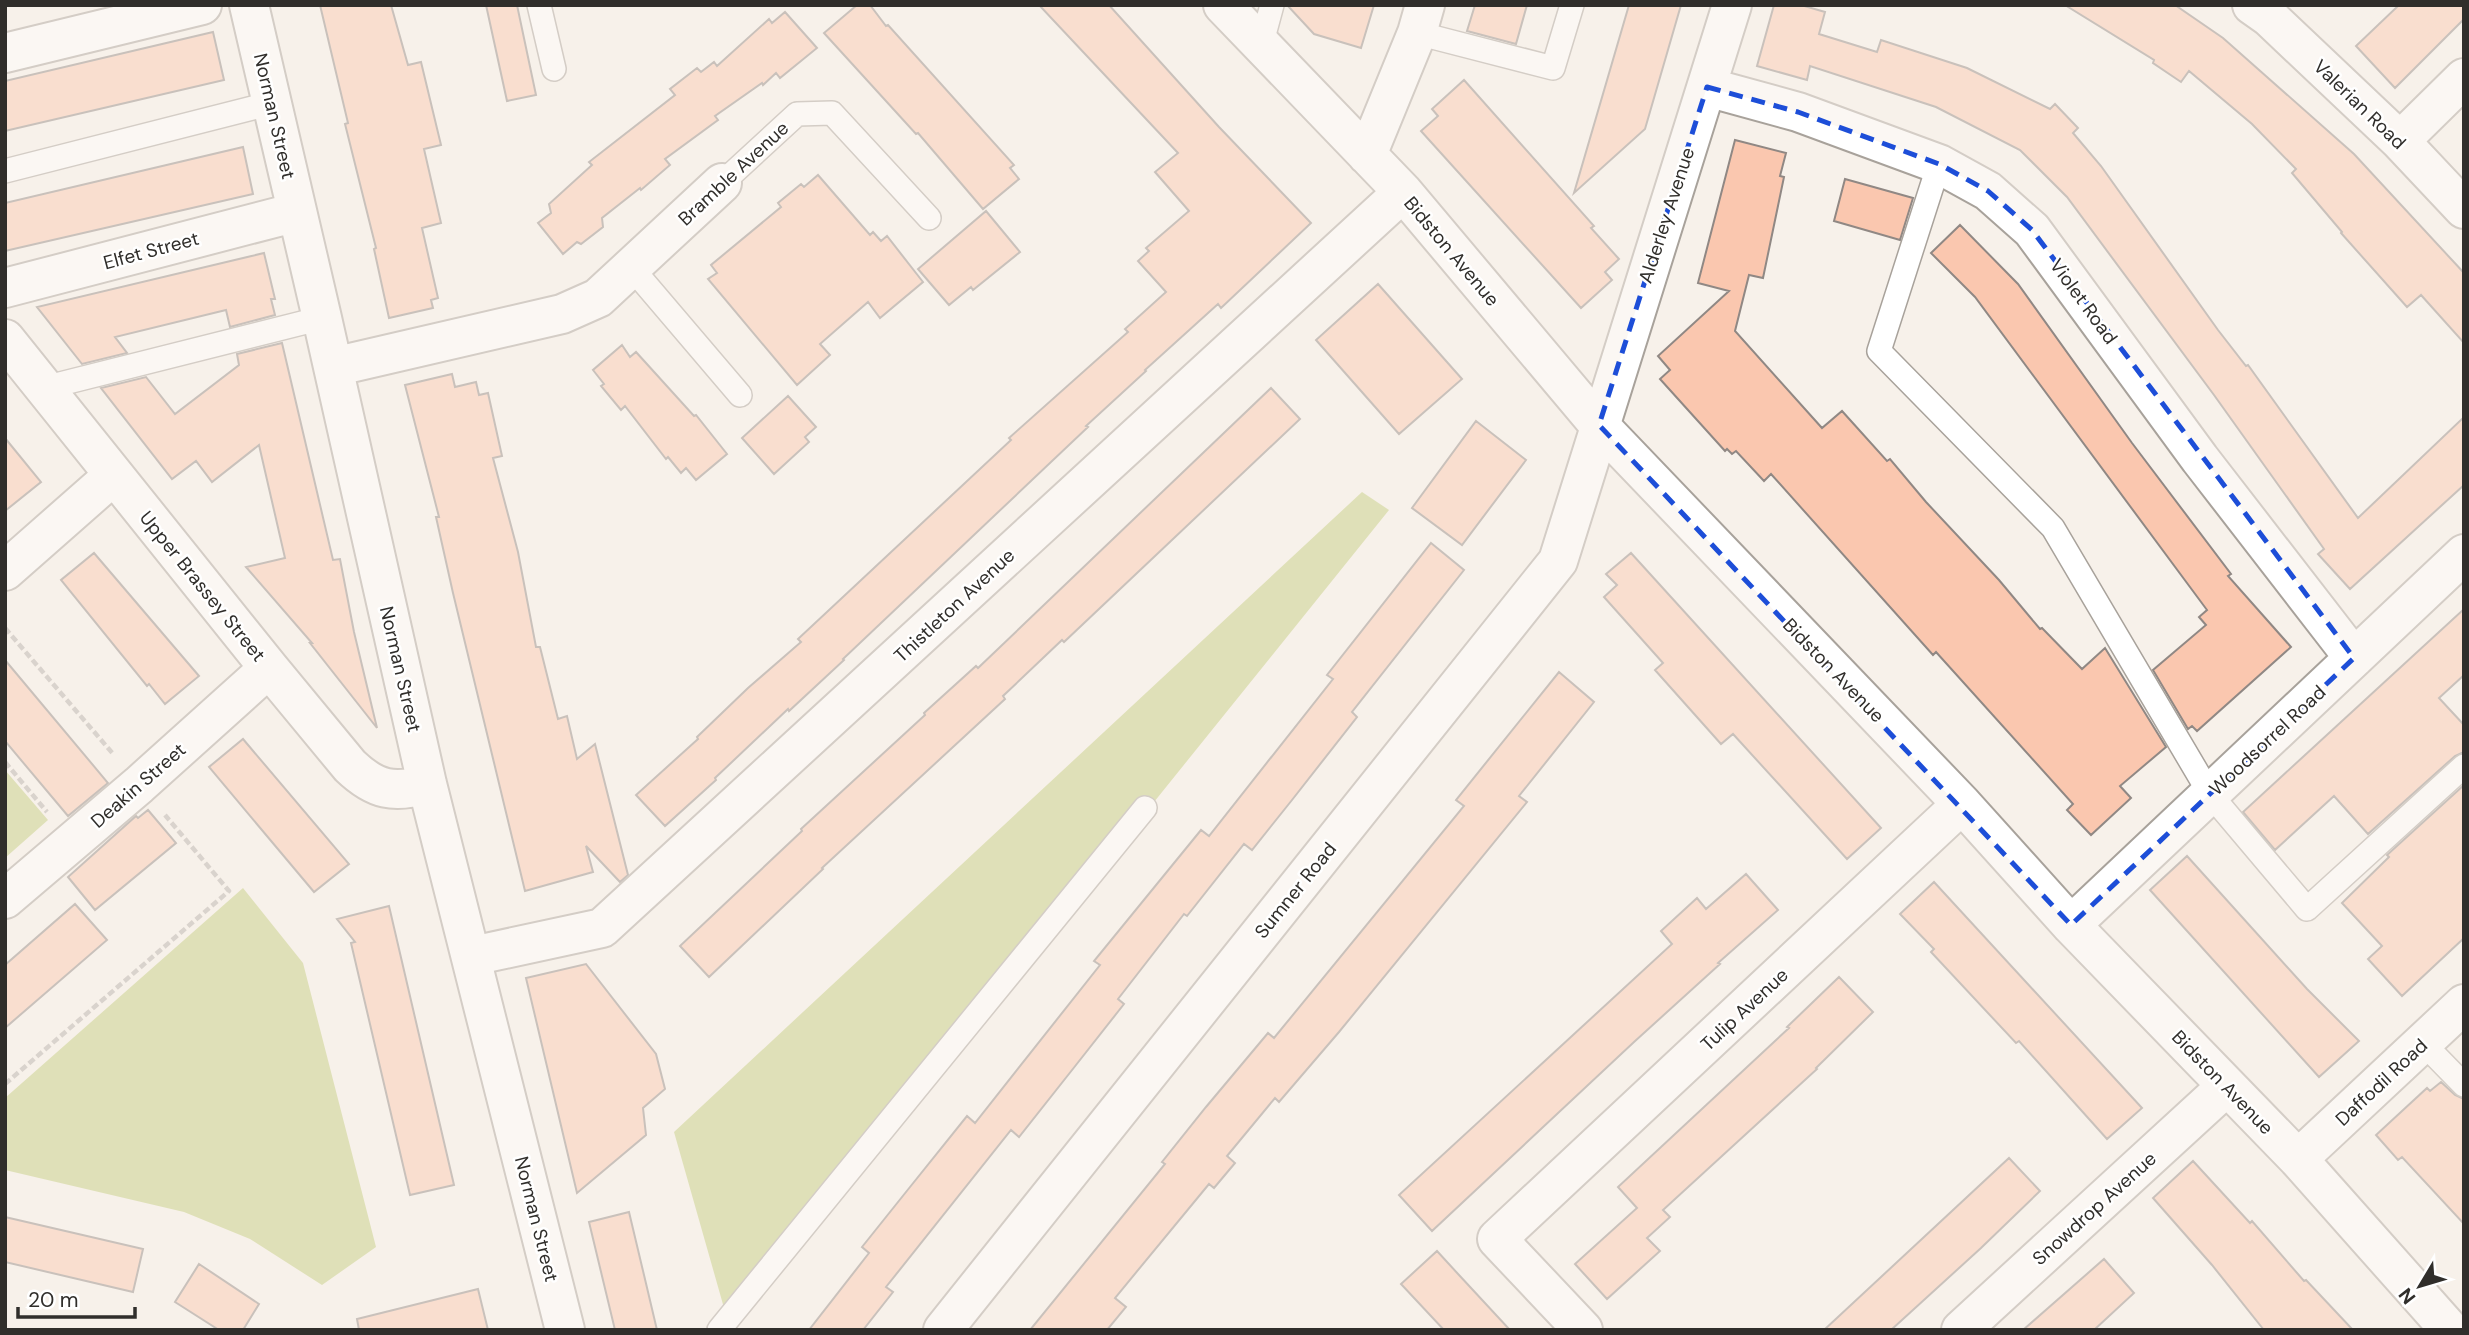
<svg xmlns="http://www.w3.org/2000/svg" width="2469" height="1335" font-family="'DM Sans',sans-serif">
	<rect width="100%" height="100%" fill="#f7f1ea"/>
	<path fill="#c1cd7d" d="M1362 492 1389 510 730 1329 674 1132Z
		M5 770 48 820 5 858Z
		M243 888 303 963 376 1247 322 1285 250 1239 184 1212 5 1170V1098Z"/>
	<path fill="#fac7af" stroke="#908884" stroke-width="2" d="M320 5H391L408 65 421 62 441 145 424 149 441 223 422 228 438 298 431 300 433 308 389 318 374 249 376 248 345 124 348 123Z
		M486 5H517L536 95 507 101Z
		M857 5H870L886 26 888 25 1014 165 1010 168 1019 179 983 209 918 133 916 134 824 33Z
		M1039 5H1109L1219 127 1311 223 1221 308 1218 304 1145 370 1146 371 1086 426 1088 427 843 659 844 660 789 711 788 709 715 778 716 780 665 826 636 795 698 739 697 737 748 688 801 642 798 639 1011 440 1009 438 1128 332 1125 329 1166 292 1138 261 1149 251 1146 248 1189 211 1155 172 1178 153Z
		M1287 5H1374L1361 48 1314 34Z
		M1475 5H1527L1516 44 1467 31Z
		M1629 5H1681L1645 129 1574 193Z
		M1774 5H1801L1825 12 1819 34 1877 52 1881 40 1967 68 2050 109 2055 104 2078 128 2073 133 2101 166 2218 330 2246 366 2248 365 2358 518 2464 417V485L2350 589 2318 554 2324 549 2214 395 2067 197 2020 150 1936 107 1810 66 1807 80 1757 66Z
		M2065 5H2175L2223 38 2354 154 2464 273V343L2421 295 2407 307 2341 233 2342 232 2292 173 2296 169 2252 124 2189 71 2181 82 2153 63 2154 60Z
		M2399 5H2464V19L2395 88 2356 46Z
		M785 12 817 48 780 78 776 73 763 85 762 83 715 116 718 120 665 159 670 165 641 190 640 188 602 218 603 227 581 244 577 242 563 254 538 223 551 213 549 204 592 165 589 162 675 95 670 89 697 68 701 72 714 62 717 66 769 19 772 23Z
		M213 32 224 80 5 131V81Z
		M1464 80 1594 226 1591 228 1619 259 1605 272 1612 280 1581 308 1421 131 1438 116 1432 109Z
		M1735 140 1786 153 1780 176 1784 177 1763 278 1749 275 1735 331 1822 428 1842 411 1887 461 1890 459 1926 502 1999 580 2040 629 2042 628 2082 669 2105 648 2166 747 2120 786 2131 798 2091 835 2067 810 2073 804 1936 652 1933 655 1771 474 1764 481 1736 451 1732 454 1727 449 1725 451 1660 379 1670 370 1658 356 1729 291 1698 283Z
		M243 147 253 194 5 251V203Z
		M818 175 870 235 873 232 881 241 887 236 923 282 880 318 868 302 820 344 830 355 797 385 708 279 717 273 711 265 781 207 778 203 801 184 804 187Z
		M1845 179 1913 198 1900 240 1834 221Z
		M986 211 1020 252 973 290 971 287 949 305 918 269Z
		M1960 225 2018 284 2132 443 2231 574 2228 576 2291 647 2197 731 2192 726 2188 729 2153 670 2206 625 2199 617 2207 610 1975 297 1931 253Z
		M264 253 275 299H271L275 315 230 327 226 310 115 337 127 353 82 364 37 307Z
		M1378 284 1462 379 1399 434 1316 340Z
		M282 343 333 560 340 559 354 632 377 728 310 643H312L246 567 285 558 259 445 212 482 196 461 172 479 101 388 146 377 175 414 239 365 237 354Z
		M622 345 630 357 636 352 694 416 696 415 727 454 696 480 686 468 681 473 668 457 666 459 625 406 621 410 601 386 604 384 593 370Z
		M452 374 455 387 476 382 479 395 488 393 502 456 493 458 518 552 536 647H540L558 719 567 716 577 759 595 744 628 875 620 882 586 846 593 872 525 891 453 593 436 517H439L405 385Z
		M1271 388 1300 419 1064 642 1062 640 1003 696 1005 699 822 868 823 869 709 977 680 946 802 831 801 829 925 715 924 713 976 666 978 668Z
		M788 396 816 427 805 437 809 442 774 474 742 438Z
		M1476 421 1526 460 1462 545 1412 508Z
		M5 438 41 482 5 511Z
		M1431 543 1464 570 1352 712 1357 717 1292 800 1252 850 1244 844 1187 916 1184 914 1118 999 1124 1004 1076 1065 1019 1137 1011 1130 886 1287 893 1292 863 1330H809L869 1253 862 1247 910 1187 967 1116 975 1123 1100 965 1094 961 1201 830 1209 836 1333 679 1327 675Z
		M94 553 199 676 165 704 149 684 147 686 61 580Z
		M1631 553 1881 828 1847 859 1733 734 1721 744 1655 670 1663 663 1604 597 1617 585 1606 574Z
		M2464 609V675L2439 698 2464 725V752L2455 756 2368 834 2334 796 2275 850 2243 812Z
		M5 660 108 783 68 816 5 741Z
		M1559 672 1594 702 1519 796 1527 802 1339 1032 1279 1102 1275 1098 1227 1156 1235 1163 1214 1188 1209 1184 1115 1298 1126 1307 1107 1330H1030L1165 1164 1162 1162 1206 1107 1268 1033 1274 1038 1464 806 1456 800Z
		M243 739 349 864 314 892 209 767Z
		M2464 785V938L2402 996 2368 959 2382 946 2342 903 2389 857 2387 855Z
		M148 810 176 843 95 910 68 877 136 816 138 818Z
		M2187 856 2307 989 2359 1041 2319 1077 2150 890Z
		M1746 874 1778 910 1718 963 1720 964 1634 1042 1432 1231 1399 1195 1672 944 1661 931 1697 898 1706 909Z
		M1934 882 2142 1108 2107 1139 2019 1041 2016 1043 1931 952 1934 949 1900 914Z
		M75 904 107 940 5 1028V965Z
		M389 906 454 1185 410 1195 351 943 355 942 337 919Z
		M586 964 656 1054 665 1089 643 1108 646 1135 577 1193 526 978Z
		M1839 977 1873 1012 1816 1068 1817 1069 1663 1210 1670 1217 1647 1238 1660 1251 1607 1299 1575 1264 1637 1208 1618 1187 1789 1028 1787 1027Z
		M2441 1082 2455 1095 2464 1099V1224L2402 1157 2398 1160 2376 1135 2427 1088 2430 1091Z
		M2009 1158 2040 1191 1981 1248 1891 1330H1824Z
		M2193 1161 2250 1223 2252 1221 2304 1281 2306 1280 2353 1330H2264L2212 1265 2153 1198Z
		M629 1212 644 1275 657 1330H615L589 1222Z
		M5 1217 143 1249 133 1292 5 1262Z
		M1437 1251 1459 1275 1510 1330H1444L1401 1284Z
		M2104 1259 2134 1293 2094 1330H2023Z
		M199 1264 259 1304 243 1330H219L175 1302Z
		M478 1289 488 1330H359L357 1319Z"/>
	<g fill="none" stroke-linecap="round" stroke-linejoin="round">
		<defs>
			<path id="service" d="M539 5 554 69
				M1417 33 1553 68 1572 5
				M1261 46 1272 5
				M1939 164 1879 351 2053 528 2210 794 2307 909 2464 766
				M5 171 272 103
				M722 183 797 114 832 113 929 218
				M631 267 740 395
				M44 388 322 318
				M2423 1043 2464 1085
				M719 1330 1145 808"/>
			<path id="minor" d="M249 5 322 318 427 784 565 1330
				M1223 5 1403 192 1599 425 1962 804 2071 925 2298 1159 2450 1330
				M2252 5 2269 17 2400 141 2464 209
				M5 53 202 5
				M1707 87 1798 112 1939 164 1988 191 2032 230 2200 459 2354 658
				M2400 141 2464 78
				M1367 155 1417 33 1425 5
				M5 288 297 212
				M5 339 269 668 350 766C375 790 394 794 427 784
				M333 367 562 314 598 298 722 183
				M5 571 114 475
				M5 899 139 785 269 668
				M2071 925 2464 554
				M472 956 602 928 1403 192
				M2298 1159 2464 1004
				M943 1330 1558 561 1732 5
				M1583 1330 1497 1239 1962 804
				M1961 1330 2227 1086"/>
		</defs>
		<use href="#service" stroke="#a8a29b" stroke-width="26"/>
		<use href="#minor" stroke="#a8a29b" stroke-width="42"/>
		<path stroke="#b4afaa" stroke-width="4.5" stroke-dasharray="7 3.5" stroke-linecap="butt" d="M5 628 114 755
			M5 762 47 812
			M5 1084 229 891 165 815"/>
		<use href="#service" stroke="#fff" stroke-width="23"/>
		<use href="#minor" stroke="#fff" stroke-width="38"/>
	</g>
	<path d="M0 0H2469V1335H0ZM1707 87 1798 112 1939 164 1988 191 2032 230 2354 658 2071 925 1599 425Z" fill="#f7f1ea" fill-opacity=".55" fill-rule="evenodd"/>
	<path fill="none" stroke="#1d4ed8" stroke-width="5" stroke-dasharray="14 9" stroke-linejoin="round" d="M1707 87 1798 112 1939 164 1988 191 2032 230 2354 658 2071 925 1599 425Z"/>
	<g text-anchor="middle" stroke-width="5" stroke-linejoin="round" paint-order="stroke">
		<g font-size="19" fill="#302e2b" stroke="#fff">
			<text transform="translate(2360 104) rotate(44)" y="7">Valerian Road</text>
			<text transform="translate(275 116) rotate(77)" y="7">Norman Street</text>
			<text transform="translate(733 173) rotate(-43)" y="7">Bramble Avenue</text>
			<text transform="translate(1666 215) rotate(-72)" y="7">Alderley Avenue</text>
			<text transform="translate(151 250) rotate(-15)" y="7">Elfet Street</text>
			<text transform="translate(1452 251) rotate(50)" y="7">Bidston Avenue</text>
			<text transform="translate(2084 301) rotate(54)" y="7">Violet Road</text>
			<text transform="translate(203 586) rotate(51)" y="7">Upper Brassey Street</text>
			<text transform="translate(954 605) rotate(-43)" y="7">Thistleton Avenue</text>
			<text transform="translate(401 669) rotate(77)" y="7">Norman Street</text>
			<text transform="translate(1834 670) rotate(46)" y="7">Bidston Avenue</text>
			<text transform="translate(2267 740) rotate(-43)" y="7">Woodsorrel Road</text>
			<text transform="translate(138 785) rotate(-41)" y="7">Deakin Street</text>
			<text transform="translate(1295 890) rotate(-51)" y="7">Sumner Road</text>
			<text transform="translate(1744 1009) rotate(-43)" y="7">Tulip Avenue</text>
			<text transform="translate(2223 1082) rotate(46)" y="7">Bidston Avenue</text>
			<text transform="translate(2381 1082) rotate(-43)" y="7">Daffodil Road</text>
			<text transform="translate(2094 1208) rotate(-42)" y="7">Snowdrop Avenue</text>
			<text transform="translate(537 1219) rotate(76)" y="7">Norman Street</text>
		</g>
	</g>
	<rect width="2469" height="1335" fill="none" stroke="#302e2b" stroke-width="14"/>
	<g transform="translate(2420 1286) rotate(232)" stroke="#ffffff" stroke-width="5" paint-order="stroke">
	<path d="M0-5L12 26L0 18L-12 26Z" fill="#302e2b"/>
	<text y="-10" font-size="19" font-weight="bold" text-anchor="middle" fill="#302e2b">N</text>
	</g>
	<path d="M18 1307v10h117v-10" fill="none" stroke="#302e2b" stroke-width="3.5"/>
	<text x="28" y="1307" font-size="21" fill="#302e2b" stroke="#ffffff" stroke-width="5" paint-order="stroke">20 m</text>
</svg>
